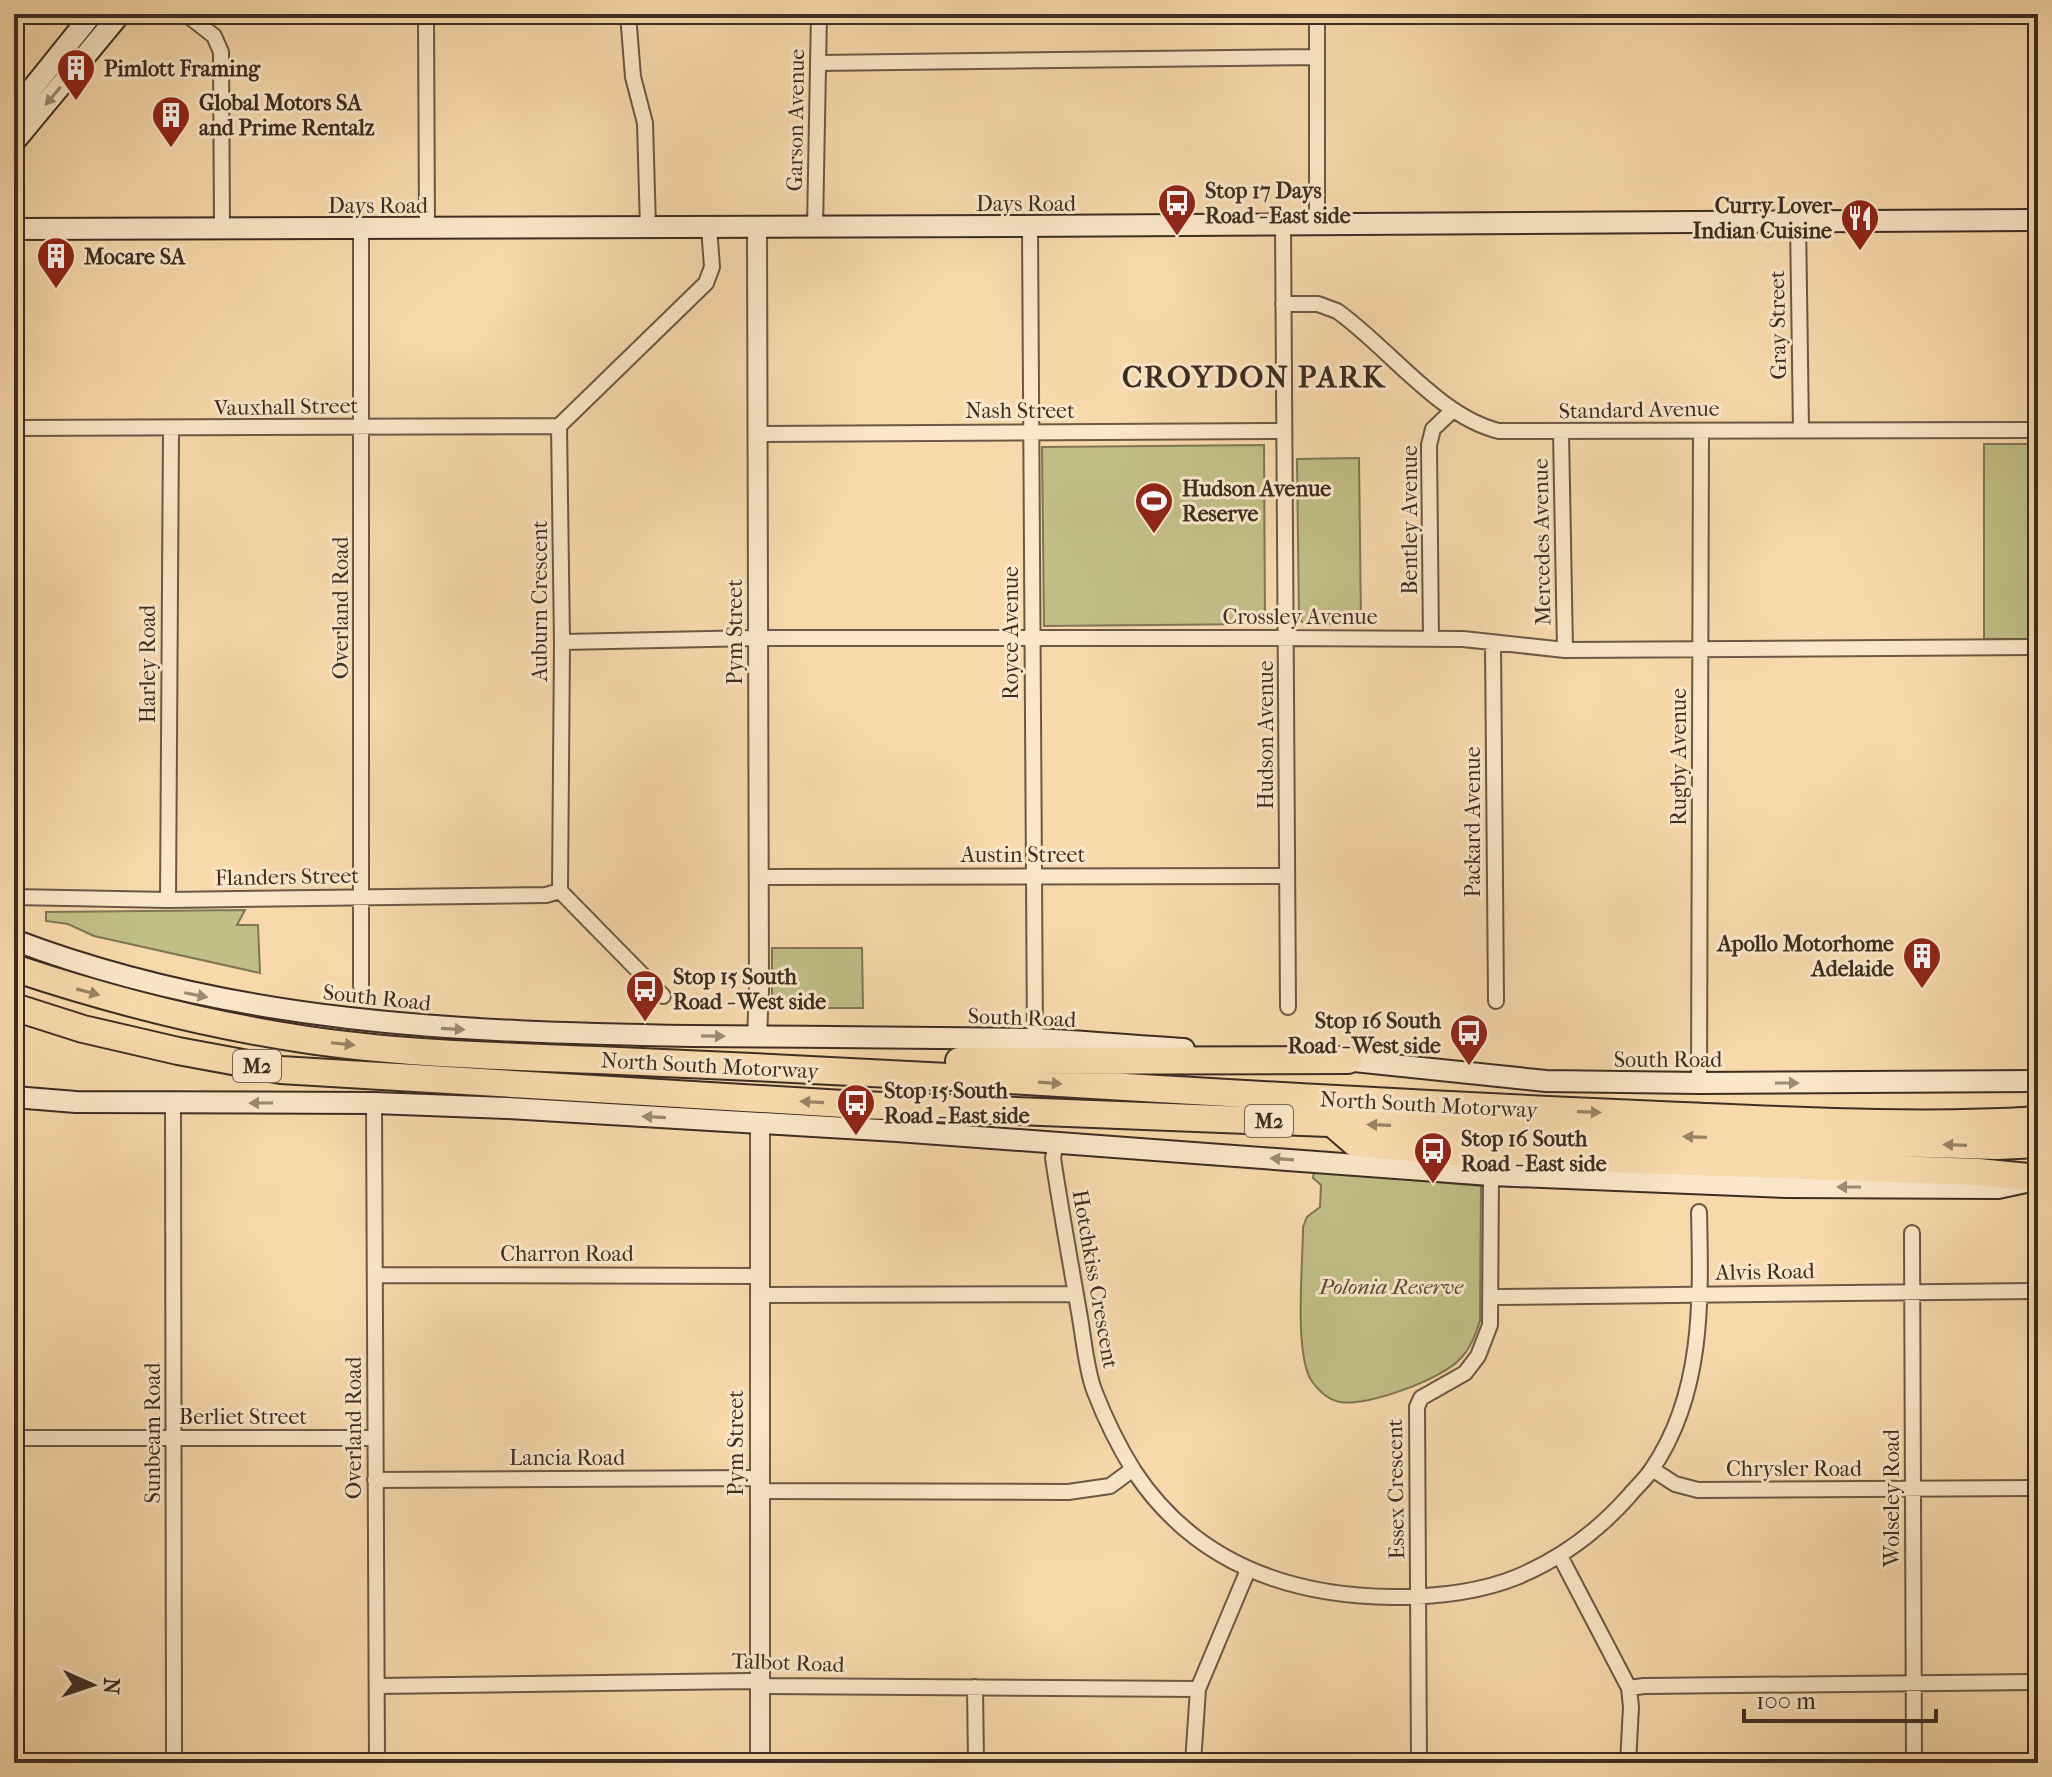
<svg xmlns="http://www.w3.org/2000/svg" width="2052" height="1777" font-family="'IM FELL French Canon',serif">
	<rect width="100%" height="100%" fill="#f7d9ab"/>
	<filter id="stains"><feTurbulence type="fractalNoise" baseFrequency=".0025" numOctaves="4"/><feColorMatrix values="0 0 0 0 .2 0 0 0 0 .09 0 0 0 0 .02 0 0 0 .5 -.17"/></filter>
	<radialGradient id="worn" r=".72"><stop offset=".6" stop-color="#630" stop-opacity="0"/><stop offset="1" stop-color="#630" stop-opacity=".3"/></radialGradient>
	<path fill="#c1be86" stroke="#7f7654" stroke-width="2" d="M1984 444H2038V639H1984Z
		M1264 445 1265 624 1044 626 1042 447Z
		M1359 458 1361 623 1305 624 1299 619 1297 459Z
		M245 910 237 925H258L260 973 94 936 68 924 46 921V912Z
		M772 948H862L863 1008H772Z
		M1314 1171 1481 1186 1480 1321C1475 1335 1471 1348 1460 1359 1442 1379 1367 1407 1340 1402 1328 1400 1318 1390 1311 1380 1294 1351 1303 1263 1303 1227L1307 1217 1320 1207 1321 1185 1313 1178Z"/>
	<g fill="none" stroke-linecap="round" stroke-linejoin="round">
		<defs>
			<path id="minor" d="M186 14 214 36 221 52 222 229
				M426 14 427 229
				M628 14 633 77 645 123 648 228
				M1317 14V224
				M818 63 1317 57
				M1798 221 1801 429
				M1283 223 1288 1007
				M815 227 819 14
				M1030 227 1035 1039
				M361 229V986
				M1283 304H1318L1337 311C1387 346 1439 417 1499 431L2038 430
				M14 428 559 426
				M1561 432 1565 650
				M758 434 1283 431
				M1431 639 1429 445 1433 429 1453 410
				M562 642 758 638H1278L1463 639 1565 650 2038 647
				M1493 643 1496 1001
				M759 877 1287 876
				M14 897 168 900 546 895 560 891
				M168 900 171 429
				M663 996 560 891 562 642 559 426 706 283 712 267 709 227
				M1699 1083 1701 431
				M173 1103 174 1754 176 1763
				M374 1103 377 1763
				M1056 1143 1053 1158C1061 1212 1071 1265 1080 1318 1084 1341 1086 1368 1094 1390 1104 1416 1119 1447 1134 1471 1194 1562 1288 1596 1393 1597 1435 1597 1478 1593 1517 1577 1560 1559 1598 1531 1629 1496 1636 1487 1646 1479 1652 1469 1704 1393 1701 1299 1699 1212
				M1912 1233 1914 1763
				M376 1275 759 1276
				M759 1295 1076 1294
				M1492 1297 2038 1291
				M14 1438H375
				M1652 1469 1675 1484 1698 1490 2038 1488
				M375 1480 759 1478
				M759 1491 1068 1492 1110 1486 1133 1469
				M1560 1556 1629 1688 1631 1707 1628 1763
				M377 1686 750 1681 769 1686 1198 1689
				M975 1687 976 1763
				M1629 1688 1644 1686 2038 1682
				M1193 1763 1198 1689 1248 1570
				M1419 1763 1417 1407 1421 1398 1465 1373 1478 1356 1490 1325 1491 1175"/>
			<path id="tertiary" d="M757 1037 759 990 757 227
				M760 1123V1763"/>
			<path id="secondary" d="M14 111 92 14
				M14 142 120 14
				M14 229C689 230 1363 223 2038 220
				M14 940C235 1024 460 1032 693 1036 806 1037 920 1037 1032 1039 1083 1041 1133 1046 1184 1049
				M1335 1059 1546 1081 1699 1083 2038 1081
				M14 1097 76 1102 374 1103 507 1108 897 1131 1491 1175 1787 1187 1998 1188 2026 1182"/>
			<path id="motorway" d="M14 968C107 999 204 1024 302 1039 399 1054 499 1056 597 1060 740 1066 884 1073 1026 1081 1238 1094 1448 1106 1660 1115 1783 1120 1916 1128 2038 1120
				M14 1007 83 1029 178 1051 281 1070 860 1105 1713 1138 1997 1146 2038 1144
				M959 1061 1348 1060
				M1332 1123 1355 1143 1490 1155 1978 1172 2038 1178"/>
		</defs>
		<use href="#minor" stroke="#6c5844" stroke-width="18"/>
		<use href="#tertiary" stroke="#6c5844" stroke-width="22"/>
		<use href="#secondary" stroke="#3d2d21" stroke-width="24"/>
		<use href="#motorway" stroke="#3d2d21" stroke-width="30"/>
		<use href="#minor" stroke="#fae6c8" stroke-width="14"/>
		<use href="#tertiary" stroke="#fae6c8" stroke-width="18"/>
		<use href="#secondary" stroke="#fae6c8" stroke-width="20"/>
		<use href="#motorway" stroke="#f7d9ab" stroke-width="26"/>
	</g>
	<defs><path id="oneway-solid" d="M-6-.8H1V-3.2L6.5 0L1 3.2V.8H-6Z" transform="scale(2)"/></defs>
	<g fill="#9c8a74">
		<use href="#oneway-solid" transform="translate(53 96) rotate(130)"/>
		<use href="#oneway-solid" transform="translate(196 995) rotate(11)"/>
		<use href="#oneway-solid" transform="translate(453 1029) rotate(3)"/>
		<use href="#oneway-solid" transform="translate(713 1036) rotate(1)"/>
		<use href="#oneway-solid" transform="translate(1787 1083)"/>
		<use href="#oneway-solid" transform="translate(261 1103) rotate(-180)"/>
		<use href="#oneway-solid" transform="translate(654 1117) rotate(-177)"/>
		<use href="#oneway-solid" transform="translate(1282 1159) rotate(-176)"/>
		<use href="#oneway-solid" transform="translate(1849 1187) rotate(180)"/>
	</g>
	<g fill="#9a8366">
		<use href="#oneway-solid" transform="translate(88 992) rotate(15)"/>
		<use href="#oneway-solid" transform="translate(343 1044) rotate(6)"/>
		<use href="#oneway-solid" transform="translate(1050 1083) rotate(4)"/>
		<use href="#oneway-solid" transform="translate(812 1102) rotate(-177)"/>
		<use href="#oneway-solid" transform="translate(1589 1112) rotate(2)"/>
		<use href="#oneway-solid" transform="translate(1379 1125) rotate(-178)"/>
		<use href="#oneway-solid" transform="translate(1695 1137) rotate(-178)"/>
		<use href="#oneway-solid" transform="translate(1955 1145) rotate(-178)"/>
	</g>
	<defs>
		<symbol id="building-pin" viewBox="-11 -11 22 30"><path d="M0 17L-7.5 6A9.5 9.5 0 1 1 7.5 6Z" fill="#8f2418" stroke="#fae6c8"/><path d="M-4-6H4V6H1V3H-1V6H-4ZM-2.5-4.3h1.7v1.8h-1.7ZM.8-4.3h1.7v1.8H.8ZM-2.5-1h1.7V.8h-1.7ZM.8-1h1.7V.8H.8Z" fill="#fff"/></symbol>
		<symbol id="bus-pin" viewBox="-11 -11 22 30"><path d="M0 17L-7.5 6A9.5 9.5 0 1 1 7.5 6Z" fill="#8f2418" stroke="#fae6c8"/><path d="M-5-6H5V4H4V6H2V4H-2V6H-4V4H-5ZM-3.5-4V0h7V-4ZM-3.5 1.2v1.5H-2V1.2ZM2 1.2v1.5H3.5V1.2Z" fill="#fff"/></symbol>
		<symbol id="restaurant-pin" viewBox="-11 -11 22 30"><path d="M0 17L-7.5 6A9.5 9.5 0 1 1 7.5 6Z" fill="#8f2418" stroke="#fae6c8"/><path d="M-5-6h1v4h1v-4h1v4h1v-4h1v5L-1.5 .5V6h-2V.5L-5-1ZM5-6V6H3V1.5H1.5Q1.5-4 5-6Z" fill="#fff"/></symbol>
		<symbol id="stadium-pin" viewBox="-11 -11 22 30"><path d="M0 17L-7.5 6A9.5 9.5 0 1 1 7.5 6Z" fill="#8f2418" stroke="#fae6c8"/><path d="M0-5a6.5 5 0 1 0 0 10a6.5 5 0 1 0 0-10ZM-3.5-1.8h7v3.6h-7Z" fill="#fff"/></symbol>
	</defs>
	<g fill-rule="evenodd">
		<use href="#building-pin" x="54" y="46" width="44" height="60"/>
		<use href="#building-pin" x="149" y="93" width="44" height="60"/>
		<use href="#bus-pin" x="1155" y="181" width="44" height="60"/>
		<use href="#restaurant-pin" x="1838" y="196" width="44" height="60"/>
		<use href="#building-pin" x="34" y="234" width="44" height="60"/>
		<use href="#stadium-pin" x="1132" y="479" width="44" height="60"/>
		<use href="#building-pin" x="1900" y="934" width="44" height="60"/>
		<use href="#bus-pin" x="623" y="967" width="44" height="60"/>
		<use href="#bus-pin" x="1447" y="1011" width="44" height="60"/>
		<use href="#bus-pin" x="834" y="1081" width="44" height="60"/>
		<use href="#bus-pin" x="1411" y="1129" width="44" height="60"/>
	</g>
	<g text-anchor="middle" stroke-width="6" stroke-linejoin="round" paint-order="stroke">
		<g fill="#fae6c8" stroke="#766453" stroke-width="2">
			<rect x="233" y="1050" width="48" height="32" rx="6"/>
			<rect x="1245" y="1105" width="48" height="32" rx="6"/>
		</g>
		<g font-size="20" font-weight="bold" fill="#3d2d21">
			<text x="257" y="1073">M2</text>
			<text x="1269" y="1128">M2</text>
		</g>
		<g font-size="22" font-weight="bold" fill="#3d2d21" stroke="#fae6c8" text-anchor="start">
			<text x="104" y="76">Pimlott Framing</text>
			<text x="199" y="110">Global Motors SA<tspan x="199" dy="25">and Prime Rentalz</tspan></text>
			<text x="1205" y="198">Stop 17 Days<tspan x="1205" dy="25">Road - East side</tspan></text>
			<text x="1832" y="213" text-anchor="end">Curry Lover<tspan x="1832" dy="25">Indian Cuisine</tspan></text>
			<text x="84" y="264">Mocare SA</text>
			<text x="1182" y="496">Hudson Avenue<tspan x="1182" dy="25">Reserve</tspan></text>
			<text x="1894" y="951" text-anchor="end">Apollo Motorhome<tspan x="1894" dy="25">Adelaide</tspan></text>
			<text x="673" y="984">Stop 15 South<tspan x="673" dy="25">Road - West side</tspan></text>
			<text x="1441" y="1028" text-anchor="end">Stop 16 South<tspan x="1441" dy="25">Road - West side</tspan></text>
			<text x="884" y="1098">Stop 15 South<tspan x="884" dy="25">Road - East side</tspan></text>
			<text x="1461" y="1146">Stop 16 South<tspan x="1461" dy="25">Road - East side</tspan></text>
		</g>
		<g font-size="22" fill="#3d2d21" stroke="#fae6c8">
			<text transform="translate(795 120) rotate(-89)" y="8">Garson Avenue</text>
			<text x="1026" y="211">Days Road</text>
			<text x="378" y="213">Days Road</text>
			<text transform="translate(1777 325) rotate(-91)" y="8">Gray Street</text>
			<text transform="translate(286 406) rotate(-1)" y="8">Vauxhall Street</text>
			<text transform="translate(1639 409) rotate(-1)" y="8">Standard Avenue</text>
			<text x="1020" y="418">Nash Street</text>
			<text transform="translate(1409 520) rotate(-90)" y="8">Bentley Avenue</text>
			<text transform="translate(1541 542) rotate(-91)" y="8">Mercedes Avenue</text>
			<text transform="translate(539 601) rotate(-90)" y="8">Auburn Crescent</text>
			<text transform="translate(340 608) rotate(-90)" y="8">Overland Road</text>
			<text x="1300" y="624">Crossley Avenue</text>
			<text transform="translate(734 632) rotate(-90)" y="8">Pym Street</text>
			<text transform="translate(1010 633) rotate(-90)" y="8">Royce Avenue</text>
			<text transform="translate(147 664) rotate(-90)" y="8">Harley Road</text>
			<text transform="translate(1265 735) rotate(-90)" y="8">Hudson Avenue</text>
			<text transform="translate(1678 757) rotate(-90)" y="8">Rugby Avenue</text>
			<text transform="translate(1472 822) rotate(-90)" y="8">Packard Avenue</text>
			<text x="1023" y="862">Austin Street</text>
			<text transform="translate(287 876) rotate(-1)" y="8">Flanders Street</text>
			<text transform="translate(377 997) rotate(6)" y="8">South Road</text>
			<text transform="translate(1022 1017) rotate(2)" y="8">South Road</text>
			<text x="1668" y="1067">South Road</text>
			<text transform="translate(710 1065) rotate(3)" y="8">North South Motorway</text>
			<text transform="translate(1429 1104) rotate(3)" y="8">North South Motorway</text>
			<text x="567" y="1261">Charron Road</text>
			<text transform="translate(1765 1271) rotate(-1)" y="8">Alvis Road</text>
			<text transform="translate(1096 1279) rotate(80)" y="8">Hotchkiss Crescent</text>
			<text x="243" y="1424">Berliet Street</text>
			<text transform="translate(353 1428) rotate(-90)" y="8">Overland Road</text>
			<text transform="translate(152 1433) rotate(-90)" y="8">Sunbeam Road</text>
			<text transform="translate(735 1443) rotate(-90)" y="8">Pym Street</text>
			<text x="567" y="1465">Lancia Road</text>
			<text x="1794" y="1476">Chrysler Road</text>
			<text transform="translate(1395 1489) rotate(-91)" y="8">Essex Crescent</text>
			<text transform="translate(1891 1498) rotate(-90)" y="8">Wolseley Road</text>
			<text transform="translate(788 1662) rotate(2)" y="8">Talbot Road</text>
		</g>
		<g font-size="22" font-style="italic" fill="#574a35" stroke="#fae6c8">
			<text x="1391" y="1294">Polonia Reserve</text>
		</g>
		<g font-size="30" font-weight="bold" letter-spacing="2" fill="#3d2d21" stroke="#fae6c8">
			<text x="1254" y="387">CROYDON PARK</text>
		</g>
	</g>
	<rect width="2052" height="1777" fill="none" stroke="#f7d9ab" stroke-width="48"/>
	<rect x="16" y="16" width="2020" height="1745" fill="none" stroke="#3d2d21" stroke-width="4"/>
	<rect x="24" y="24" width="2004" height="1729" fill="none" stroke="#3d2d21" stroke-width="2"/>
	<g transform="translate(92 1685) rotate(93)" stroke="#fae6c8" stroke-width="6" paint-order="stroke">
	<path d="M0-6L14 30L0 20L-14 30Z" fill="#3d2d21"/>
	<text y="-12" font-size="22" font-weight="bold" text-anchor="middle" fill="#3d2d21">N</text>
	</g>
	<path d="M1744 1709v12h192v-12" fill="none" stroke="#3d2d21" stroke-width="4"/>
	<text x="1756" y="1709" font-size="24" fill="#3d2d21" stroke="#fae6c8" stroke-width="6" paint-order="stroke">100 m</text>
	<rect width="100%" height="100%" filter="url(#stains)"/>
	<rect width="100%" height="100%" fill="url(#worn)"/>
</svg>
